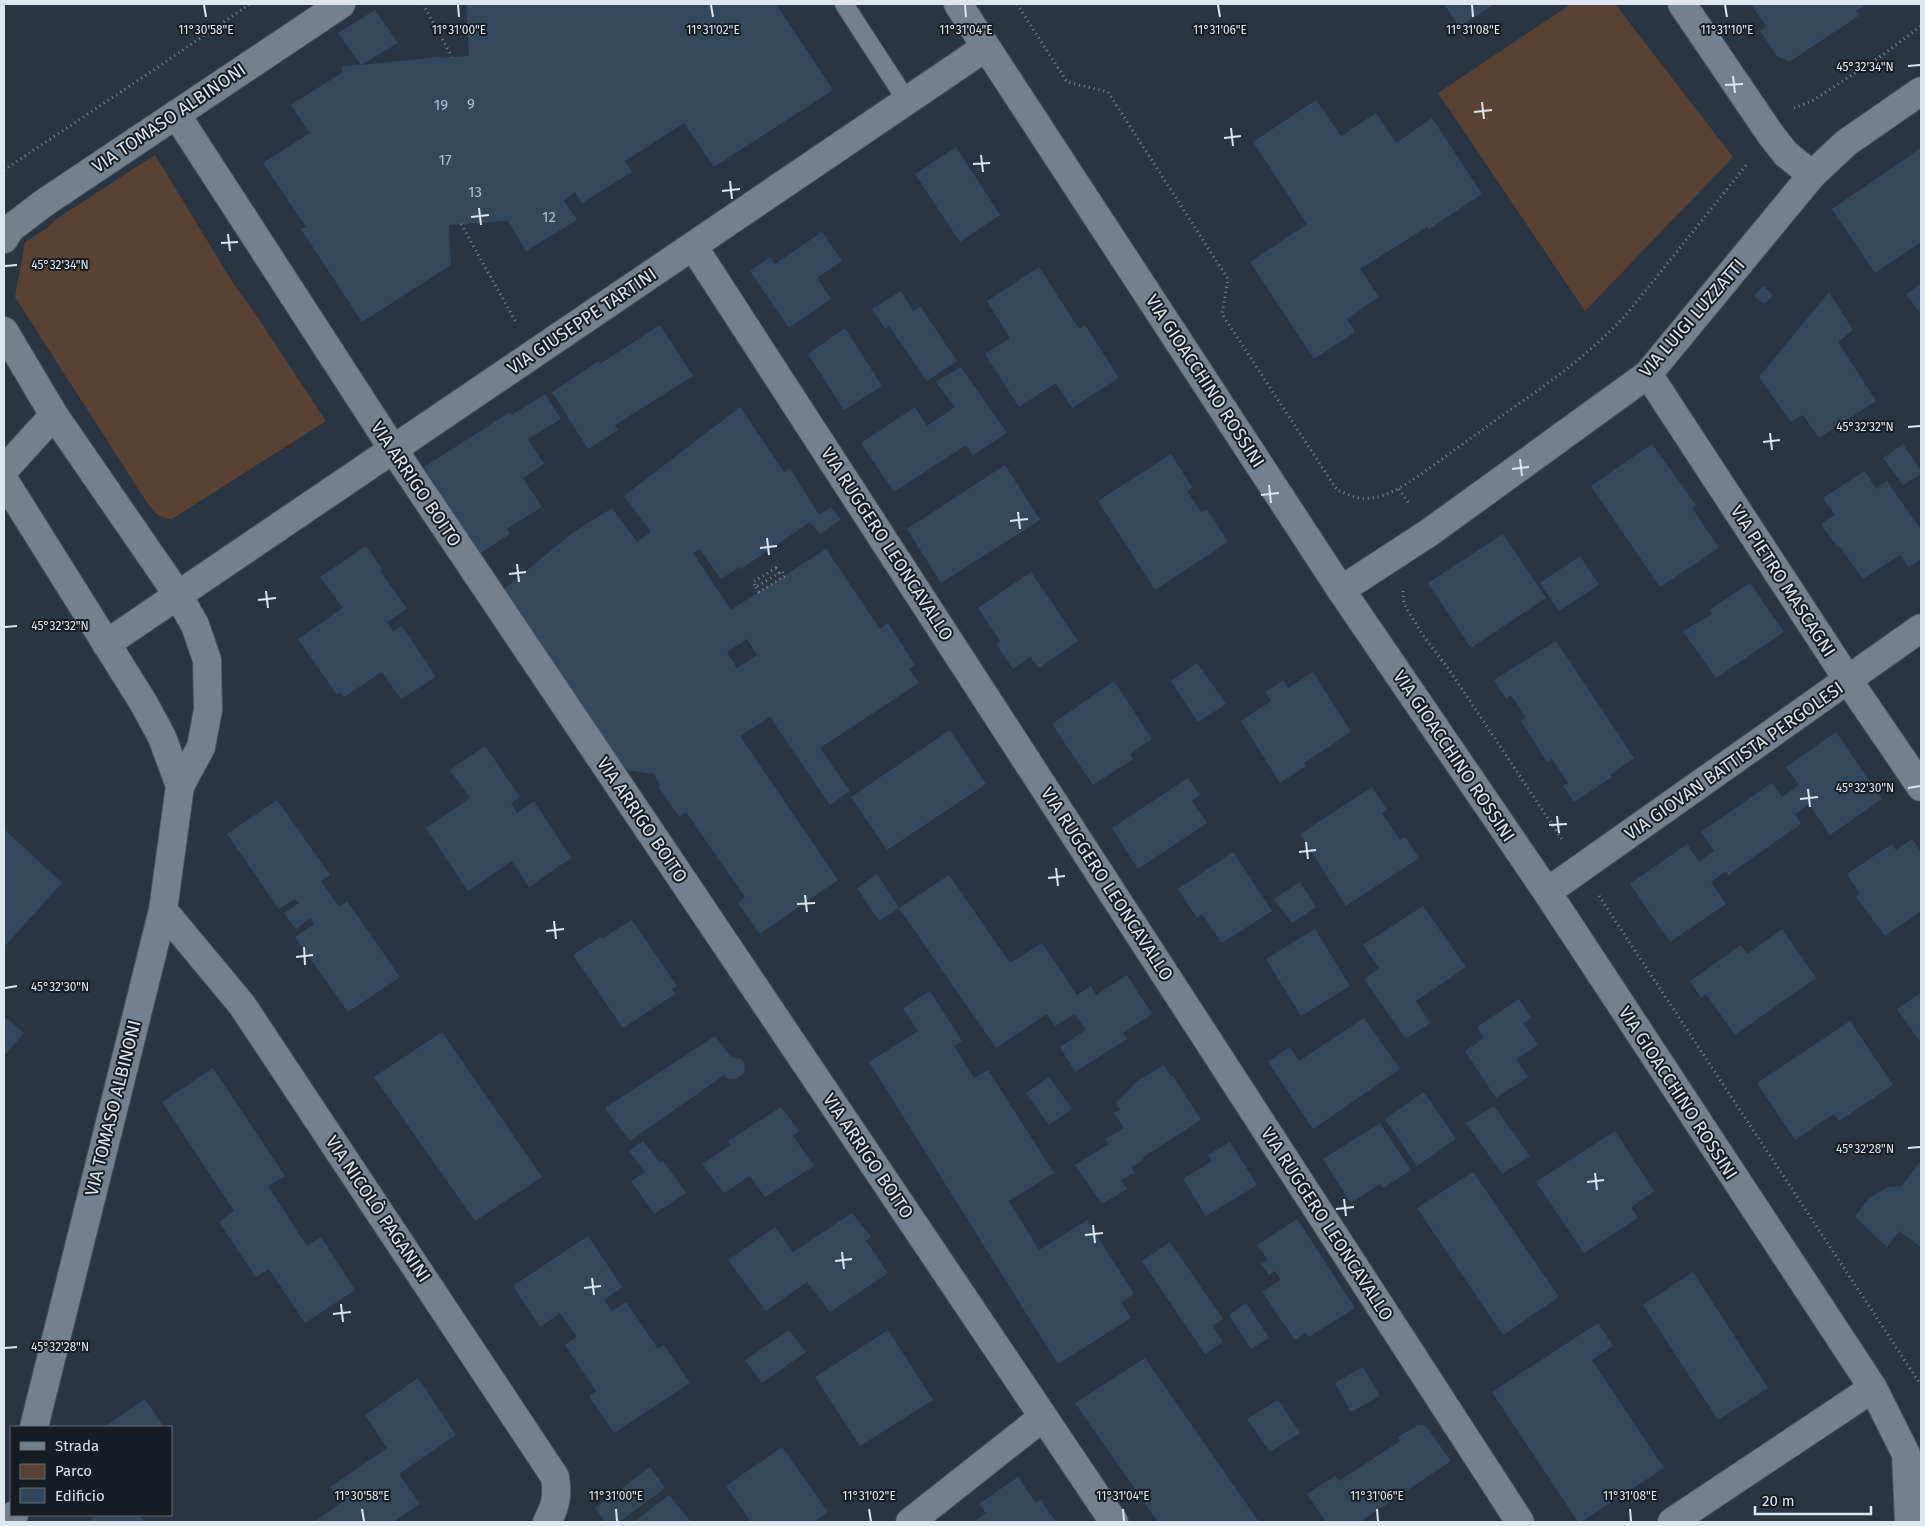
<svg xmlns="http://www.w3.org/2000/svg" width="1925" height="1526" font-family="'Fira Sans',sans-serif">
	<rect width="100%" height="100%" fill="#293543"/>
	<path fill="#594134" d="M1571 4H1615L1733 157 1585 311 1438 93Z
		M155 155 233 283 254 312 326 421 172 519C158 518 154 512 146 501L15 297 25 242 47 228 56 219Z"/>
	<path fill="#34485d" fill-rule="evenodd" d="M466 4H776L833 90 714 167 684 123 625 161 632 172 582 203 575 192 564 201 577 220 526 251 508 221 449 225 451 265 362 322 301 229 306 227 263 163 310 133 291 105 343 72 341 67 439 57 438 58 469 56Z
		M1444 4H1495L1459 27Z
		M1751 4H1867L1856 11 1860 15 1789 62 1777 56 1760 31 1766 26Z
		M375 10 398 43 361 65 338 33Z
		M1316 100 1341 136 1376 113 1396 143 1432 118 1482 194 1429 229 1427 227 1360 269 1379 297 1347 319 1355 332 1314 359 1250 262 1307 224 1253 142Z
		M956 147 1000 215 960 242 915 174Z
		M1921 148V242L1875 273 1832 209Z
		M822 232 842 261 817 278 831 299 789 328 750 271 770 257 775 264Z
		M1039 267 1079 329 1085 325 1119 378 1072 408 1056 383 1019 407 985 354 1010 338 987 301Z
		M1921 284V314L1906 294Z
		M1763 286 1773 295 1764 304 1754 296Z
		M901 291 913 311 920 306 957 361 927 381 889 326 885 329 872 309Z
		M1829 292 1853 330 1838 342 1876 401 1819 438 1803 415 1791 422 1759 377Z
		M660 325 693 376 615 425 618 430 588 449 552 392 599 361 600 364Z
		M845 328 882 386 844 410 808 354Z
		M961 367 1007 433 973 455 966 445 894 492 861 443 915 407 927 426 955 407 936 382Z
		M545 394 561 419 528 439 544 464 523 478 542 507 507 529 510 534 479 554 424 467 510 412 512 415Z
		M740 407 784 472 790 468 819 515 831 507 841 520 820 534 810 522 741 569 739 567 721 579 700 549 693 553 731 610 826 549 880 629 888 623 915 665 909 669 919 683 820 748 850 791 830 805 770 717 740 736 838 880 760 934 738 903 745 897 686 812 679 817 658 786 660 785 654 774 612 768 496 596 571 534 612 508 637 542 651 532 624 496ZM747 639 757 655 737 668 727 652Z
		M1652 444 1696 505 1692 508 1719 548 1660 587 1591 486Z
		M1903 444 1921 471V474L1903 485 1883 458Z
		M1171 454 1192 487 1187 491 1201 512 1207 509 1228 542 1155 590 1098 501Z
		M1005 465 1040 520 941 583 907 529Z
		M1865 471 1876 489 1887 481 1921 530V559L1909 567 1900 555 1863 579 1840 547 1838 548 1821 524 1835 515 1823 498Z
		M1503 534 1546 598 1471 648 1428 583Z
		M366 546 382 569 380 571 407 609 387 622 393 631 402 626 436 677 401 699 382 672 344 697 340 692 337 695 298 639 343 608 320 577Z
		M1580 556 1599 585 1559 611 1540 583Z
		M1031 572 1078 641 1039 668 1030 657 1013 669 996 644 1000 641 978 608Z
		M1750 583 1784 632 1716 678 1683 631 1712 614 1709 610Z
		M1556 641 1634 758 1610 775 1612 777 1574 802 1563 786 1568 783 1552 759 1547 762 1521 721 1526 718 1511 695 1506 699 1494 680Z
		M1197 663 1226 704 1198 722 1171 681Z
		M1313 672 1351 732 1304 763 1306 766 1280 783 1241 721 1271 701 1265 692 1283 680 1288 688Z
		M1114 681 1152 739 1130 754 1133 759 1093 785 1052 724Z
		M950 730 986 784 887 850 851 797Z
		M1836 732 1882 799 1830 835 1809 804 1795 814 1801 824 1728 875 1726 871 1711 882 1726 904 1670 942 1630 884 1687 844 1699 862 1714 851 1701 832 1772 783 1782 797 1799 785 1786 767Z
		M485 746 520 797 511 803 517 813 534 801 571 858 529 887 512 861 468 891 426 828 470 798 450 770Z
		M1188 778 1200 795 1192 801 1207 823 1138 869 1112 828Z
		M1372 787 1387 810 1382 813 1400 840 1405 837 1419 858 1346 906 1300 834Z
		M277 800 330 875 321 881 339 907 347 901 400 977 348 1012 295 937 314 924 311 918 296 929 284 913 299 903 295 899 279 909 227 834Z
		M4 829 62 883 4 947Z
		M1912 839 1921 852V872L1920 873 1921 875V911L1885 936 1856 897 1860 894 1847 874 1892 844 1896 850Z
		M1233 852 1272 911 1222 943 1202 914 1197 918 1178 889Z
		M877 874 899 908 949 875 1010 963 1042 943 1077 995 1091 986 1096 995 1127 975 1152 1014 1123 1033 1127 1039 1075 1072 1060 1047 1086 1030 1075 1014 1055 1026 1047 1014 996 1048 899 908 879 921 857 888Z
		M1300 882 1316 907 1292 923 1274 899Z
		M1423 906 1466 967 1416 1001 1430 1023 1406 1039 1364 979 1379 968 1363 945Z
		M632 920 677 986 672 989 675 994 623 1028 573 955 602 936 603 938Z
		M1315 929 1350 986 1301 1016 1266 959Z
		M1782 929 1816 978 1735 1035 1706 994 1701 998 1690 981 1741 945 1747 954Z
		M930 991 962 1041 954 1046 974 1078 988 1070 1054 1173 1009 1201 1039 1250 1087 1220 1134 1294 1121 1302 1131 1318 1058 1364 869 1062 918 1031 903 1008Z
		M1921 993V1043L1897 1009Z
		M1519 999 1531 1018 1523 1023 1538 1045 1516 1059 1528 1077 1496 1098 1465 1051 1484 1038 1477 1027Z
		M4 1016 24 1033 4 1056Z
		M1364 1018 1400 1069 1313 1129 1268 1062 1290 1047 1299 1061Z
		M1850 1021 1893 1085 1839 1121 1834 1114 1795 1140 1757 1083Z
		M442 1032 542 1177 475 1221 374 1077Z
		M715 1036 731 1057 741 1059 744 1062 745 1071 743 1074 735 1079 726 1078 724 1075 630 1141 605 1108Z
		M1164 1065 1171 1077 1173 1076 1201 1120 1142 1158 1144 1160 1131 1167 1134 1173 1121 1180 1127 1189 1102 1204 1075 1165 1109 1144 1105 1139 1124 1128 1114 1113 1120 1110 1116 1103 1136 1082Z
		M213 1068 285 1176 268 1186 307 1246 321 1237 355 1290 305 1323 269 1269 256 1277 219 1222 234 1211 162 1102Z
		M1049 1077 1072 1109 1049 1125 1026 1093Z
		M1424 1092 1456 1139 1417 1166 1385 1119Z
		M1494 1106 1530 1156 1502 1174 1466 1123Z
		M781 1107 799 1131 793 1136 814 1166 765 1197 750 1176 724 1193 702 1164 731 1145 728 1141Z
		M1380 1123 1411 1170 1383 1188 1380 1184 1351 1203 1323 1159Z
		M1615 1131 1654 1191 1631 1207 1638 1218 1584 1253 1536 1182Z
		M643 1141 660 1163 663 1161 686 1193 654 1214 631 1181 645 1172 629 1151Z
		M1230 1142 1257 1185 1206 1216 1183 1179 1212 1161 1208 1155Z
		M1921 1160V1247L1899 1231 1887 1247 1855 1217 1868 1199 1888 1187 1902 1186Z
		M1473 1172 1559 1297 1503 1335 1417 1208Z
		M852 1213 871 1237 866 1241 888 1273 830 1312 807 1282 766 1311 728 1260 775 1227 793 1252Z
		M1297 1219 1355 1308 1309 1337 1305 1333 1295 1340 1262 1292 1281 1280 1275 1271 1269 1275 1261 1264 1268 1260 1257 1245Z
		M588 1236 622 1287 604 1300 612 1311 626 1302 658 1349 664 1345 690 1383 614 1433 589 1396 596 1391 565 1345 577 1337 560 1313 540 1327 513 1286Z
		M1170 1242 1223 1319 1212 1326 1223 1342 1205 1354 1142 1261Z
		M1693 1272 1768 1388 1718 1420 1643 1305Z
		M1246 1303 1269 1338 1251 1349 1229 1315Z
		M1598 1323 1613 1346 1592 1360 1664 1468 1581 1522H1578L1492 1392Z
		M789 1330 806 1352 762 1383 745 1360Z
		M888 1330 933 1400 860 1446 815 1377Z
		M1145 1358 1259 1522H1158L1075 1403Z
		M1363 1367 1380 1396 1351 1412 1335 1383Z
		M418 1378 456 1435 399 1474 420 1504 393 1522H314L341 1503 330 1487 387 1448 365 1415Z
		M145 1399 164 1427H104Z
		M1278 1400 1300 1433 1270 1452 1247 1419Z
		M1418 1425H1425L1451 1461 1360 1522H1326L1307 1494 1335 1476 1339 1481 1400 1441 1398 1437Z
		M782 1447 828 1512 814 1522H751L726 1486Z
		M650 1467 665 1488 619 1522H605L595 1508Z
		M1018 1477 1036 1503 1040 1499 1055 1521 1053 1522H973L986 1513 979 1504Z
		M669 1495 691 1522H634Z
		M98 1515H139L144 1522H87Z"/>
	<g fill="none" stroke-linecap="round" stroke-linejoin="round">
		<defs>
			<path id="service" d="M844 4 907 101"/>
			<path id="minor" d="M958 4 1341 590 1547 892 1873 1388 1906 1454 1909 1522
				M1682 4 1771 135 1786 154 1812 175
				M176 114 393 449 1114 1522
				M4 239 11 228 44 203 341 4
				M693 246 1520 1522
				M4 331 54 415 178 595 195 625 207 660 208 710 201 747 180 786 163 910 34 1427
				M1648 374 1848 680 1921 787
				M4 470 54 415
				M4 480 143 702 162 737 180 786
				M1341 590 1430 532 1648 374 1812 175 1846 143 1921 91
				M106 644 986 47
				M1547 892 1921 628
				M163 910 242 1005 555 1477C558 1496 556 1505 547 1522
				M12 1522 14 1515
				M910 1522 1043 1417
				M1672 1522 1873 1388"/>
		</defs>
		<use href="#service" stroke="#46515c" stroke-width="20"/>
		<use href="#minor" stroke="#46515c" stroke-width="30"/>
		<path stroke="#808a96" stroke-width="3" stroke-dasharray="1 4" stroke-linecap="butt" d="M423 4 452 57
			M1017 4 1067 82 1108 92 1228 279 1222 314 1337 490C1344 492 1352 497 1359 498 1381 501 1400 488 1417 477 1448 455 1479 432 1510 410 1553 380 1595 350 1630 310L1748 163
			M1794 108 1812 101 1884 54 1921 26
			M4 170 158 67 250 4
			M461 224 517 324
			M1399 489 1410 505
			M776 568 779 573 756 587 753 582Z
			M756 587 759 592 785 576 782 571 779 573
			M1403 591 1404 604 1422 634 1450 671 1563 841
			M1599 896 1921 1385"/>
		<use href="#service" stroke="#728090" stroke-width="18"/>
		<use href="#minor" stroke="#728090" stroke-width="28"/>
	</g>
	<path fill="none" stroke="#dee6ef" stroke-width="2" d="M204 5 206 17M458 5 459 17M711 5 713 17M965 5 966 17M1218 5 1220 17M1472 5 1473 17M1725 5 1727 17M1908 66 1920 65M1733 76 1735 93M1725 85 1743 84M1482 102 1484 119M1474 112 1492 110M1231 128 1233 146M1224 138 1241 136M981 155 983 172M973 164 990 163M730 181 732 199M722 191 740 189M479 208 481 225M471 217 489 215M228 234 230 251M221 243 238 242M5 266 17 265M1908 427 1920 426M1770 433 1772 450M1763 442 1780 440M1520 459 1522 476M1512 469 1529 467M1269 485 1271 503M1261 495 1279 493M1018 512 1020 529M1010 521 1028 519M767 538 769 555M760 548 777 546M517 564 519 582M509 574 526 572M266 591 268 608M258 600 276 598M5 627 17 626M1908 788 1920 786M1808 789 1810 807M1800 799 1818 797M1557 816 1559 833M1549 825 1567 824M1306 842 1308 859M1299 852 1316 850M1056 868 1058 886M1048 878 1065 876M805 895 807 912M797 904 815 903M554 921 556 939M546 931 564 929M304 947 305 965M296 957 313 955M5 988 17 986M1908 1148 1920 1147M1595 1173 1597 1190M1587 1182 1604 1180M1344 1199 1346 1216M1336 1209 1354 1207M1093 1225 1095 1243M1085 1235 1103 1233M842 1252 844 1269M835 1261 852 1259M592 1278 594 1295M584 1288 601 1286M341 1304 343 1322M333 1314 351 1312M5 1348 17 1347M362 1509 364 1521M616 1509 617 1521M869 1509 871 1521M1123 1509 1124 1521M1377 1509 1378 1521M1630 1509 1631 1521"/>
	<g text-anchor="middle" stroke-width="4" stroke-linejoin="round" paint-order="stroke">
		<g font-size="15" fill="#b4beca">
			<text x="471" y="109">9</text>
			<text x="441" y="110">19</text>
			<text x="445" y="165">17</text>
			<text x="475" y="197">13</text>
			<text x="549" y="222">12</text>
		</g>
		<g font-size="18" fill="#dee6ef" stroke="#171c23">
			<text transform="translate(169 118) rotate(-34)" y="6">VIA TOMASO ALBINONI</text>
			<text transform="translate(1692 318) rotate(-49)" y="6">VIA LUIGI LUZZATTI</text>
			<text transform="translate(582 321) rotate(-34)" y="6">VIA GIUSEPPE TARTINI</text>
			<text transform="translate(1205 381) rotate(57)" y="6">VIA GIOACCHINO ROSSINI</text>
			<text transform="translate(416 484) rotate(56)" y="6">VIA ARRIGO BOITO</text>
			<text transform="translate(887 544) rotate(57)" y="6">VIA RUGGERO LEONCAVALLO</text>
			<text transform="translate(1783 581) rotate(57)" y="6">VIA PIETRO MASCAGNI</text>
			<text transform="translate(1454 756) rotate(56)" y="6">VIA GIOACCHINO ROSSINI</text>
			<text transform="translate(1734 761) rotate(-35)" y="6">VIA GIOVAN BATTISTA PERGOLESI</text>
			<text transform="translate(642 820) rotate(56)" y="6">VIA ARRIGO BOITO</text>
			<text transform="translate(1107 884) rotate(57)" y="6">VIA RUGGERO LEONCAVALLO</text>
			<text transform="translate(1678 1093) rotate(57)" y="6">VIA GIOACCHINO ROSSINI</text>
			<text transform="translate(113 1108) rotate(-76)" y="6">VIA TOMASO ALBINONI</text>
			<text transform="translate(868 1156) rotate(56)" y="6">VIA ARRIGO BOITO</text>
			<text transform="translate(378 1209) rotate(56)" y="6">VIA NICOLÒ PAGANINI</text>
			<text transform="translate(1327 1224) rotate(57)" y="6">VIA RUGGERO LEONCAVALLO</text>
		</g>
	</g>
	<g font-size="12" text-anchor="middle" fill="#dee6ef" stroke="#171c23" stroke-width="4" stroke-linejoin="round" paint-order="stroke">
		<text x="206" y="34">11°30'58"E</text>
		<text x="459" y="34">11°31'00"E</text>
		<text x="713" y="34">11°31'02"E</text>
		<text x="966" y="34">11°31'04"E</text>
		<text x="1220" y="34">11°31'06"E</text>
		<text x="1473" y="34">11°31'08"E</text>
		<text x="1727" y="34">11°31'10"E</text>
		<text x="1865" y="71">45°32'34"N</text>
		<text x="60" y="269">45°32'34"N</text>
		<text x="1865" y="431">45°32'32"N</text>
		<text x="60" y="630">45°32'32"N</text>
		<text x="1865" y="792">45°32'30"N</text>
		<text x="60" y="991">45°32'30"N</text>
		<text x="1865" y="1153">45°32'28"N</text>
		<text x="60" y="1351">45°32'28"N</text>
		<text x="362" y="1500">11°30'58"E</text>
		<text x="616" y="1500">11°31'00"E</text>
		<text x="869" y="1500">11°31'02"E</text>
		<text x="1123" y="1500">11°31'04"E</text>
		<text x="1377" y="1500">11°31'06"E</text>
		<text x="1630" y="1500">11°31'08"E</text>
	</g>
	<rect width="1925" height="1526" fill="none" stroke="#dee6ef" stroke-width="10"/>
	<rect x="10" y="1426" width="162" height="90" fill="#171c23" stroke="#676d75"/>
	<rect x="20" y="1442" width="25" height="8" fill="#728090" stroke="#676d75"/>
	<text x="55" y="1451" font-size="15" fill="#dee6ef">Strada</text>
	<rect x="20" y="1464" width="25" height="15" fill="#594134" stroke="#676d75"/>
	<text x="55" y="1476" font-size="15" fill="#dee6ef">Parco</text>
	<rect x="20" y="1488" width="25" height="15" fill="#34485d" stroke="#676d75"/>
	<text x="55" y="1501" font-size="15" fill="#dee6ef">Edificio</text>
	<path d="M1755 1506v8h116v-8" fill="none" stroke="#dee6ef" stroke-width="2.5"/>
	<text x="1762" y="1506" font-size="15" fill="#dee6ef" stroke="#171c23" stroke-width="4" paint-order="stroke">20 m</text>
</svg>
